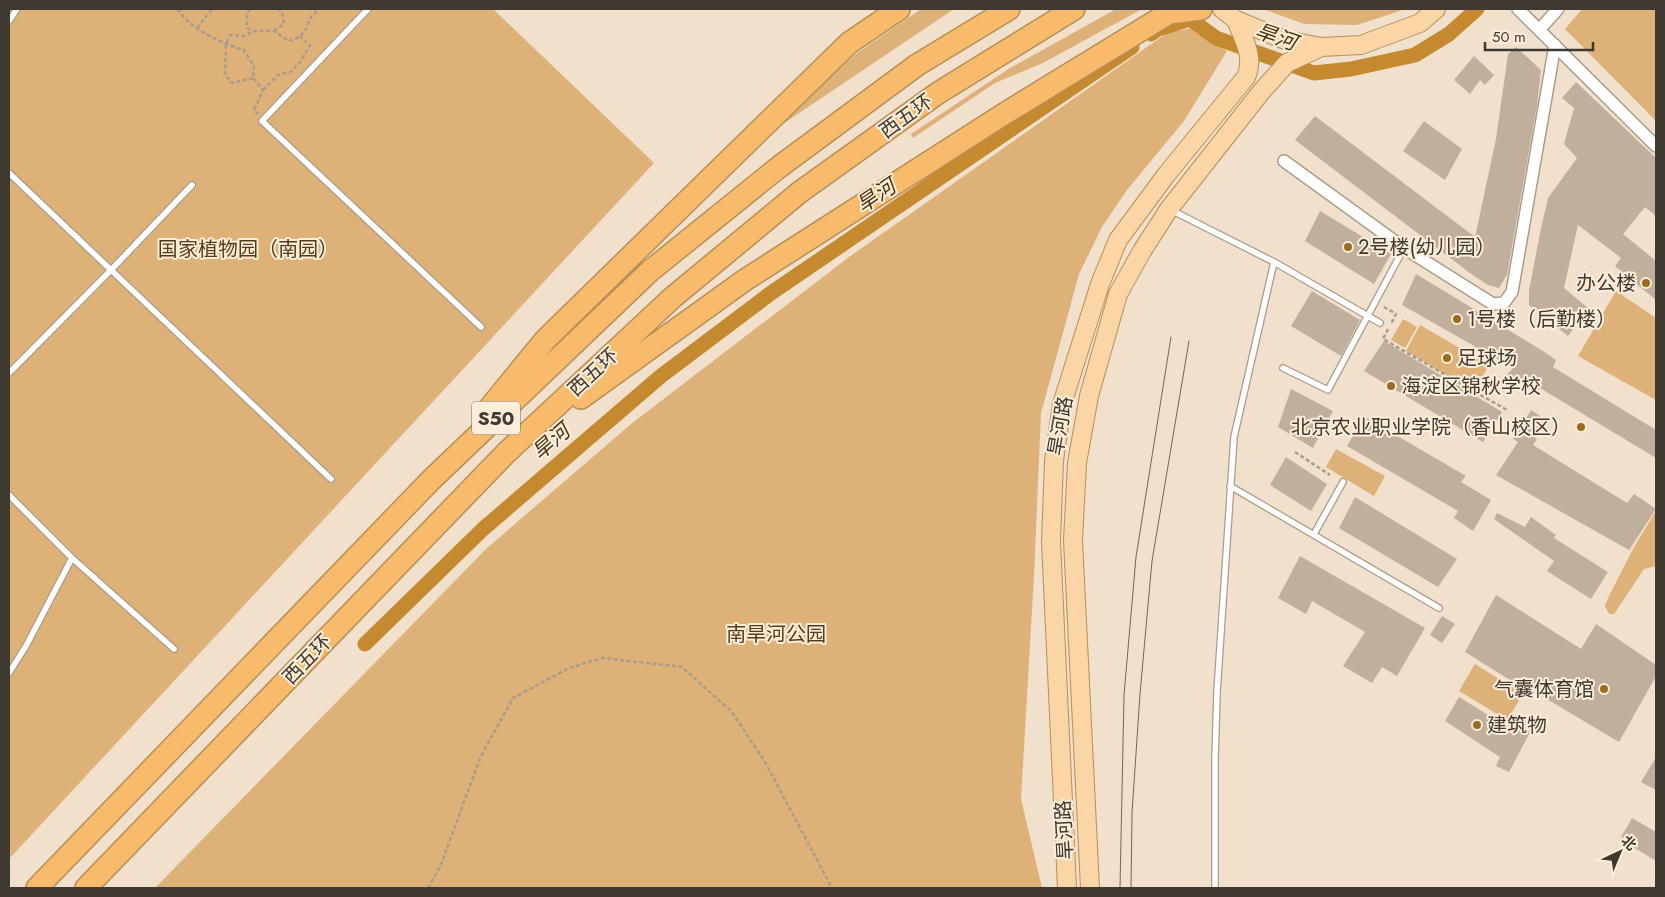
<svg xmlns="http://www.w3.org/2000/svg" width="1665" height="897" font-family="Jost,'Noto Sans SC',sans-serif">
	<rect width="100%" height="100%" fill="#f1e0cc"/>
	<path fill="#ddb178" d="M9 9H493L654 163 9 859Z
		M921 9H954L771 132 853 56Z
		M1116 9H1142L1043 63 995 83 913 138 911 134 1010 68Z
		M1263 9H1406L1357 25 1304 24Z
		M1582 9H1656V121L1565 29Z
		M1193 28 1227 51 1184 121 1127 190 1102 227 1079 274 1041 413 1034 576 1021 799 1042 888H155L486 549 631 424 849 257 1167 33Z
		M1616 291 1656 318V400L1578 356Z
		M1403 319 1417 327 1405 348 1391 340Z
		M1420 325 1489 365 1474 391 1406 351Z
		M1336 449 1385 476 1374 496 1326 467Z
		M1656 511V566L1644 569 1614 614H1609L1605 606 1608 598 1634 547Z
		M1475 664 1523 694 1507 720 1459 691Z"/>
	<g fill="none" stroke-linecap="round" stroke-linejoin="round">
		<path stroke="#c58930" stroke-width="15" d="M1151 34 1158 29 1190 19 1216 38 1314 73 1351 69 1415 55 1449 34 1477 9
			M365 644 483 529 661 376 771 293 1132 47"/>
	</g>
	<path fill="#bfaf9c" d="M1516 47 1541 70 1537 105 1507 275 1499 288 1488 285 1470 273 1295 140 1315 116 1475 237 1496 139 1508 54Z
		M1474 56 1494 75 1485 85 1480 80 1470 94 1454 80Z
		M1576 82 1656 158V216L1645 207 1623 234 1656 261V300L1615 266 1621 258 1578 225 1564 288 1588 308 1568 336 1529 305V291L1540 233 1548 198 1577 158 1564 144 1574 108 1562 98Z
		M1424 121 1462 149 1445 180 1403 151Z
		M1320 211 1391 254 1374 284 1305 241Z
		M1416 274 1543 351 1556 360 1553 367 1656 430V458L1540 388 1537 392 1507 375 1513 368 1402 305Z
		M1312 291 1360 320 1341 356 1291 326Z
		M1384 341 1502 412 1483 442 1364 371Z
		M1291 389 1333 411 1313 448 1278 427Z
		M1531 410 1548 421 1535 438 1537 439 1533 445 1627 503 1634 494 1656 509 1629 550 1496 475 1518 442 1513 439Z
		M1365 417 1466 476 1461 482 1491 500 1473 531 1454 518 1458 511 1347 446Z
		M1286 457 1327 484 1311 511 1270 485Z
		M1355 497 1457 559 1438 587 1339 528Z
		M1497 513 1525 527 1531 517 1556 535 1554 538 1608 572 1591 599 1547 571 1554 561 1494 519Z
		M1300 556 1425 628 1397 676 1382 667 1372 683 1343 666 1365 632 1312 601 1306 614 1278 598Z
		M1496 595 1581 649 1596 624 1656 665V676L1619 742 1535 692 1534 695 1465 652Z
		M1442 616 1455 624 1442 643 1430 635Z
		M1459 697 1514 731 1522 715 1535 723 1509 772 1496 766 1500 757 1445 721Z
		M1656 757V790L1641 782Z
		M1632 818 1656 832V861L1620 839Z"/>
	<g fill="none" stroke-linecap="round" stroke-linejoin="round">
		<defs>
			<path id="service" d="M368 9 262 121 481 327
				M9 21 17 9
				M9 173 331 479
				M1171 210 1274 262 1234 437 1217 692 1215 760V888
				M1274 262 1380 323
				M1283 368 1328 390 1404 248
				M9 373 111 270 192 185
				M1230 486 1439 608
				M9 495 72 558 174 649
				M1314 534 1343 482
				M9 673 26 646 72 558"/>
			<path id="minor" d="M1518 9 1656 146
				M1539 30 1558 9
				M1284 161 1404 248 1493 304 1504 303 1512 292 1555 45"/>
			<path id="primary" d="M1222 9 1236 20 1285 40 1321 47 1361 45 1420 23 1436 9
				M1067 888 1051 542 1054 461 1062 404 1100 284 1118 240 1166 175 1246 77C1255 57 1243 38 1236 20
				M1090 888 1073 540 1077 463 1089 396 1118 294 1142 251 1169 209 1261 92 1287 63 1321 47"/>
			<path id="motorway" d="M581 398 745 280 1004 114 1169 13 1201 9
				M487 411 545 340 849 43 899 9
				M37 888 431 480 650 271 779 167 917 65 1009 9
				M86 888 506 453 672 298 800 192 938 93 1074 9"/>
		</defs>
		<use href="#service" stroke="#ac9c89" stroke-width="8"/>
		<use href="#minor" stroke="#ac9c89" stroke-width="14"/>
		<use href="#primary" stroke="#b78e57" stroke-width="20"/>
		<use href="#motorway" stroke="#b78e57" stroke-width="24"/>
		<path stroke="#a89c8d" stroke-width="2.5" stroke-dasharray="4 2.5" stroke-linecap="butt" d="M178 9C188 28 223 44 244 50L254 66 253 78 263 90 254 110 258 114
			M250 9 247 15V28L253 31
			M197 28 212 9
			M274 31 284 24 282 12 278 9
			M253 78 232 83 225 75 226 45 230 35 245 36 253 31H274L289 41 300 37 306 29 311 17 319 9
			M263 90 278 75 291 72 300 62 310 45 300 37
			M1384 307 1396 314 1391 324
			M1388 329 1383 339 1507 410
			M1295 452 1330 475
			M428 888 440 867 481 756 513 698 569 668 603 658 682 667 732 712 765 762 832 888"/>
		<use href="#service" stroke="#fff" stroke-width="5.5"/>
		<use href="#minor" stroke="#fff" stroke-width="11"/>
		<use href="#primary" stroke="#fad6a6" stroke-width="18"/>
		<use href="#motorway" stroke="#f7bb6b" stroke-width="21"/>
		<path stroke="#71675c" stroke-width="1" d="M1120 888 1124 695 1136 557 1171 337
			M1131 888 1132 813 1140 694 1152 561 1189 341"/>
	</g>
	<g fill="#9d6b20" stroke="#feedd9" stroke-width="2">
		<circle cx="1348" cy="247" r="5"/>
		<circle cx="1646" cy="283" r="5"/>
		<circle cx="1457" cy="319" r="5"/>
		<circle cx="1447" cy="358" r="5"/>
		<circle cx="1391" cy="386" r="5"/>
		<circle cx="1581" cy="427" r="5"/>
		<circle cx="1604" cy="689" r="5"/>
		<circle cx="1477" cy="725" r="5"/>
	</g>
	<g text-anchor="middle" stroke-width="4" stroke-linejoin="round" paint-order="stroke">
		<rect fill="#feedd9" stroke="#786f63" stroke-width="1" x="472" y="401.5" width="48" height="33" rx="4"/>
		<g font-size="19" font-weight="bold" fill="#3f3931">
			<text x="496" y="425">S50</text>
		</g>
		<g font-size="20" fill="#3f3931" stroke="#feedd9">
			<text transform="translate(906 116) rotate(-36)" y="7">西五环</text>
			<text transform="translate(593 372) rotate(-43)" y="7">西五环</text>
			<text transform="translate(1060 426) rotate(-80)" y="7">旱河路</text>
			<text transform="translate(307 659) rotate(-46)" y="7">西五环</text>
			<text transform="translate(1064 830) rotate(-93)" y="7">旱河路</text>
		</g>
		<g font-size="20" fill="#3f3931" stroke="#feedd9" text-anchor="start">
			<text x="1358" y="254">2号楼(幼儿园）</text>
			<text x="1636" y="290" text-anchor="end">办公楼</text>
			<text x="1467" y="326">1号楼（后勤楼）</text>
			<text x="1457" y="365">足球场</text>
			<text x="1401" y="393">海淀区锦秋学校</text>
			<text x="1571" y="434" text-anchor="end">北京农业职业学院（香山校区）</text>
			<text x="1594" y="696" text-anchor="end">气囊体育馆</text>
			<text x="1487" y="732">建筑物</text>
		</g>
		<g font-size="20" fill="#563c19" stroke="#feedd9">
			<text x="248" y="256">国家植物园（南园）</text>
			<text x="776" y="641">南旱河公园</text>
		</g>
		<g font-size="21" font-style="italic" fill="#4c330f" stroke="#feedd9">
			<text transform="translate(1276 37) rotate(19)" y="7">旱河</text>
			<text transform="translate(876 196) rotate(-34)" y="7">旱河</text>
			<text transform="translate(551 442) rotate(-41)" y="7">旱河</text>
		</g>
	</g>
	<rect width="1665" height="897" fill="none" stroke="#3f3931" stroke-width="20"/>
	<g transform="translate(1620 852) rotate(44)" stroke="#feedd9" stroke-width="4" paint-order="stroke">
	<path d="M0-4L9 19L0 12L-9 19Z" fill="#3f3931"/>
	<text y="-8" font-size="14" font-weight="bold" text-anchor="middle" fill="#3f3931">北</text>
	</g>
	<path d="M1485 42v8h108v-8" fill="none" stroke="#3f3931" stroke-width="2.5"/>
	<text x="1492" y="42" font-size="15" fill="#3f3931" stroke="#feedd9" stroke-width="4" paint-order="stroke">50 m</text>
</svg>
